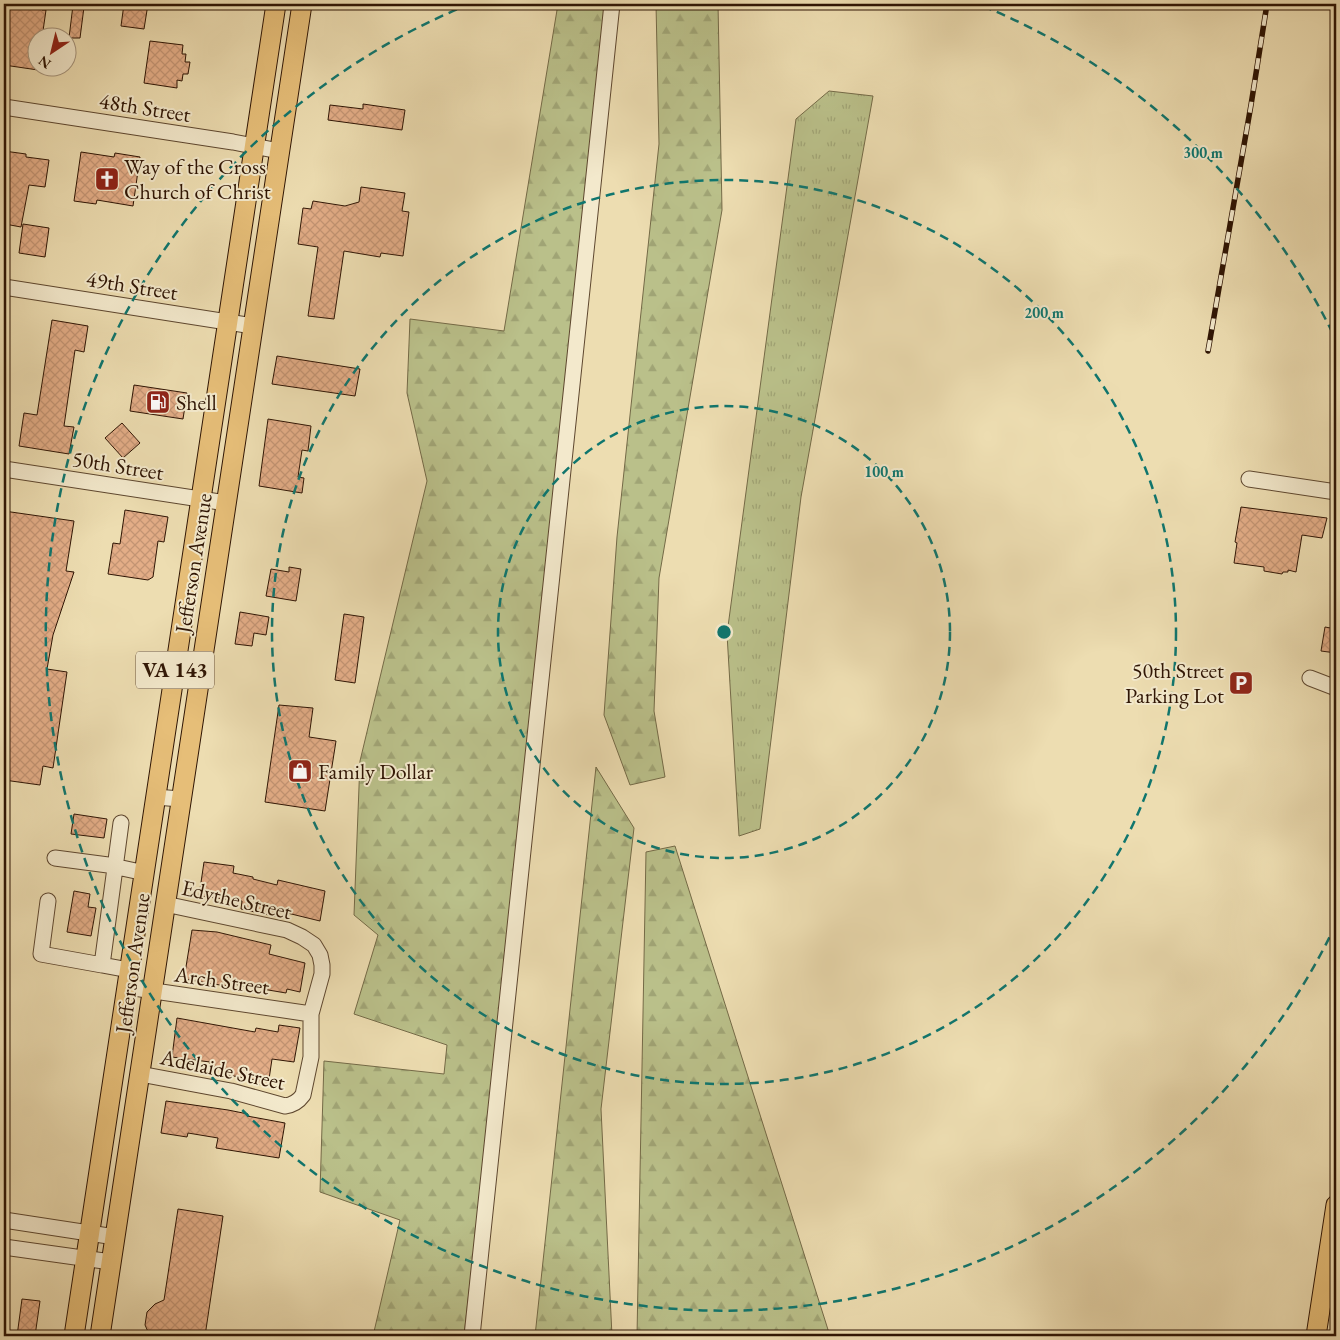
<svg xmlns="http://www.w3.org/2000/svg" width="1340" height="1340" font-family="'EB Garamond',serif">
	<defs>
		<pattern id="grass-tufts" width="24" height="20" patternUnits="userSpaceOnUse" patternTransform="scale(1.25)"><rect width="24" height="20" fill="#bac08a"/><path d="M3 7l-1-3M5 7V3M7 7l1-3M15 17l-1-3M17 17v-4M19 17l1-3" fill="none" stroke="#a0a475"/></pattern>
		<pattern id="forest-firs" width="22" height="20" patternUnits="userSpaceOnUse" patternTransform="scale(1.25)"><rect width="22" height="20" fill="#bac08a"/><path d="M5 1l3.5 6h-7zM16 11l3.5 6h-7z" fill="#a0a475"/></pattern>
		<pattern id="building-cross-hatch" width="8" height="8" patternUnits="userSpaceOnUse" patternTransform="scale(1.25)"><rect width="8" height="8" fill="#e3ad87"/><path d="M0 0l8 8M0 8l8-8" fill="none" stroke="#c39473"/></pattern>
	</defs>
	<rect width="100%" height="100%" fill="#edddb1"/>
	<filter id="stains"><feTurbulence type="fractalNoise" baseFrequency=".004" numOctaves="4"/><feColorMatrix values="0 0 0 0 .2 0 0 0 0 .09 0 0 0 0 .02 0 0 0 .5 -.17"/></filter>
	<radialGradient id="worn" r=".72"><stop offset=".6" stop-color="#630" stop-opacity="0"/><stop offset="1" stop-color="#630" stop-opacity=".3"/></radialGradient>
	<path fill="url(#grass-tufts)" stroke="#746a47" d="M829 91 873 96 801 497 760 829 739 836 727 634 796 119Z"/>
	<path fill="url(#forest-firs)" stroke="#746a47" d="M558 4H615L464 1336H373L400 1220 320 1192 324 1061 444 1074 447 1045 354 1014 378 935 354 915 360 761 427 481 407 393 410 319 504 331Z
		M656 4H718L722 210 659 578 654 711 665 777 630 785 604 715 617 537 659 144Z
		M596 767 634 828 601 1109 612 1336H535Z
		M675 846 830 1336H637L646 852Z"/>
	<path fill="url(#building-cross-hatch)" stroke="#2f1504" d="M4 4H43L42 10H46L42 38H38V70L4 65 8 34 4 33Z
		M124 4H148L144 29 121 26Z
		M73 5 84 7 80 38H69Z
		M150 41 183 45 182 54H186L185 62H190L188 74H183L182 81 177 80V88L144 83Z
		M363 104 405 110 402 130 328 120 330 105 363 109Z
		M4 151 26 154V157L49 160 45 187 29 185 21 227 5 224 7 213 4 212Z
		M81 152 114 157 115 153 140 157 133 206 97 200 96 204 74 201Z
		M361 187 405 193 402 211 409 212 403 256 381 253 380 257 344 251 334 319 308 316 318 247 298 244 303 208 311 209 313 201 345 206 359 202Z
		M23 224 49 228 45 257 19 253Z
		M52 320 88 326 84 352 75 350 64 426 74 427 69 454 19 446 24 413 37 415Z
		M277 356 360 369 355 396 272 384Z
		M134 385 187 393 183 419 130 411Z
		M268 419 311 426 308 451 302 450 298 477 304 478 302 493 259 486Z
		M122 423 140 443 123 458 105 438Z
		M1241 507 1327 518 1322 538 1302 535 1296 572 1288 570V572H1283L1282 574 1264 571V567L1234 563 1237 543 1235 542Z
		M125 510 168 517 164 542 158 541 153 577 148 580 108 574 113 543 120 544Z
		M4 511 74 521 66 571 74 572 53 635 47 669 67 672 53 768 43 766 40 785 4 780V639L10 599 4 597Z
		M289 567 301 569 296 601 266 596 271 569 289 572Z
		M240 612 269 617 266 635 254 633 252 646 235 644Z
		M344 614 364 617 355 683 335 680Z
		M1325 627 1336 629V653L1321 651Z
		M279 705 313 708 309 737 336 741 325 811 265 802Z
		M74 814 107 819 104 838 71 834Z
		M204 862 234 866 233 873 253 877V879L277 885 278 880 325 891 320 921 279 911 278 917 241 909 242 901 199 896Z
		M74 891 90 894 88 907 96 908 91 936 67 932Z
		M192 930 217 932 271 945 269 954 305 963 300 992 287 989 286 993 233 984 232 987 184 979Z
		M177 1018 255 1032 256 1028 278 1032 279 1025 300 1028 294 1062 272 1059 268 1086 256 1084V1080L228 1075 229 1070 210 1066V1062L172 1057Z
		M166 1101 228 1110 248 1114 247 1116 285 1123 279 1158 216 1148 218 1138 188 1133 187 1137 161 1133Z
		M178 1209 223 1216 205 1336H150L145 1325 147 1312 155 1304 164 1300Z
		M22 1299 40 1301 35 1336H17Z"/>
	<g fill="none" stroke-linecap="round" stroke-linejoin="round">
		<defs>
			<path id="minor" d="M4 107 233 142 279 151
				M4 287 253 326
				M4 469 226 503
				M1249 479 1336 492
				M1310 678 1336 688
				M155 797 181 799
				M121 823 102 965 129 970
				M55 858 108 865 145 873
				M48 901 41 954 102 965
				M127 987 311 1014
				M140 1074 231 1091 285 1106C293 1105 298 1102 303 1095L311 1057V1014L322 974V965L320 955 314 945 302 937 287 930 165 904
				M4 1220 115 1237
				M4 1247 111 1262
				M472 1336 612 4"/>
			<path id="major" d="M74 1336 276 4
				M100 1336 302 4
				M1316 1336 1336 1205"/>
		</defs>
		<use href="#minor" stroke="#5e472f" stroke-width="17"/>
		<use href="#major" stroke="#2f1504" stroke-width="21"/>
		<use href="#minor" stroke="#f3e9cc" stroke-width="15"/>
		<use href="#major" stroke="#e6be78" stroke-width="19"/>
		<defs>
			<path id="rail" d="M1208 351 1251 105 1267 4"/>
		</defs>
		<use href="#rail" stroke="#2f1504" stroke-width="5.5"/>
		<use href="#rail" stroke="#f3e9cc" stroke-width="4" stroke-dasharray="11" stroke-linecap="butt"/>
	</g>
	<g fill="none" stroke="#0f766e" stroke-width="2.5" stroke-dasharray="9 6">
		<circle cx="724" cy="632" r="226"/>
		<circle cx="724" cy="632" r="452"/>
		<path d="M1336 924A678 678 0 1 1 465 6M983 6A678 678 0 0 1 1336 340"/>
	</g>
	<defs>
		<symbol id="church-square" viewBox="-11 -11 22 22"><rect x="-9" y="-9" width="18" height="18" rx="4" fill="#8f2418" stroke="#f3e9cc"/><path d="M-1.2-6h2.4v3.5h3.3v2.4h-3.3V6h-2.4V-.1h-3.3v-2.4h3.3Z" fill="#fff"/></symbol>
		<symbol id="fuel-square" viewBox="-11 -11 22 22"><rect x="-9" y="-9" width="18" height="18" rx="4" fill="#8f2418" stroke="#f3e9cc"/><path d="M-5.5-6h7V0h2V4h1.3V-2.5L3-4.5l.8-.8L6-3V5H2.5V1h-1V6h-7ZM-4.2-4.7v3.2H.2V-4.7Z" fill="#fff"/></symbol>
		<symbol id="parking-square" viewBox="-11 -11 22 22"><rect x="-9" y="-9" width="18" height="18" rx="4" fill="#8f2418" stroke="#f3e9cc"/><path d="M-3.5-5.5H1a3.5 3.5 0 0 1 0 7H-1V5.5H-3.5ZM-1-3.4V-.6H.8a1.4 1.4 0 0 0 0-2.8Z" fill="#fff"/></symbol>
		<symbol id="shop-square" viewBox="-11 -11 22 22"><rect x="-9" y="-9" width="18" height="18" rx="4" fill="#8f2418" stroke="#f3e9cc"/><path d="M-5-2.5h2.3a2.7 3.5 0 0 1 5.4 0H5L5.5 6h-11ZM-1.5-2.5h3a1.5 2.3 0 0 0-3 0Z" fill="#fff"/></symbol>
	</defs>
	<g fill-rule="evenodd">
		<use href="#church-square" x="93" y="165" width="28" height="28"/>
		<use href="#fuel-square" x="144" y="388" width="28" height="28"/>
		<use href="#parking-square" x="1227" y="669" width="28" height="28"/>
		<use href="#shop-square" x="286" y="757" width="28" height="28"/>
	</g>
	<g text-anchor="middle" stroke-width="4" stroke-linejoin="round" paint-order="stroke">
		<rect fill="#f3e9cc" stroke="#6a5540" stroke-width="1" x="136" y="651.5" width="78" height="37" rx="4"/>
		<g font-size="21" font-weight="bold" fill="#2f1504">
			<text x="175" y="677">VA 143</text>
		</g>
		<g font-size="22" fill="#2f1504" stroke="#f3e9cc">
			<text transform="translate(145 107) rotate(9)" y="8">48th Street</text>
			<text transform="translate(132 285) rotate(9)" y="8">49th Street</text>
			<text transform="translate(118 465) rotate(9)" y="8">50th Street</text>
			<text transform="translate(193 563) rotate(-81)" y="8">Jefferson Avenue</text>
			<text transform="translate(237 899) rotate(13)" y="8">Edythe Street</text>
			<text transform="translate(132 963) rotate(-82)" y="8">Jefferson Avenue</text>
			<text transform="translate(222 980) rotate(8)" y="8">Arch Street</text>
			<text transform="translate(223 1069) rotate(12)" y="8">Adelaide Street</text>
		</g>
		<g font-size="22" fill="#2f1504" stroke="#f3e9cc" text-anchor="start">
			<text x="124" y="174">Way of the Cross<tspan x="124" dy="25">Church of Christ</tspan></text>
			<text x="176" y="410">Shell</text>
			<text x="1224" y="678" text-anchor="end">50th Street<tspan x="1224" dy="25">Parking Lot</tspan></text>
			<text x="318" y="779">Family Dollar</text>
		</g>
	</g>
	<circle cx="724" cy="632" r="8" fill="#0f766e" stroke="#f3e9cc" stroke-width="2.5"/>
	<g font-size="15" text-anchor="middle" font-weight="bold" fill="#0f766e" stroke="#f3e9cc" stroke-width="4" stroke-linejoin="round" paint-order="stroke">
		<text x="1203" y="158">300 m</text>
		<text x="1044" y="318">200 m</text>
		<text x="884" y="477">100 m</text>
	</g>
	<rect width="1340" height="1340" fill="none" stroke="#edddb1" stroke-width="20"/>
	<rect x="5" y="5" width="1330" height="1330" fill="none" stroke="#2f1504" stroke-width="2.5"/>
	<rect x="10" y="10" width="1320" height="1320" fill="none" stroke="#2f1504"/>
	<g transform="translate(52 52) rotate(215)"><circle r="24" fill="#f3e9cc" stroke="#a5947c"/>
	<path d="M0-4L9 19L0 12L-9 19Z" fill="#8f2418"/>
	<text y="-8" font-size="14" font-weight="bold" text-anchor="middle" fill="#2f1504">N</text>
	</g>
	<rect width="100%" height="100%" filter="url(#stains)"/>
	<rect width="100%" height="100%" fill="url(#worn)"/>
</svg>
